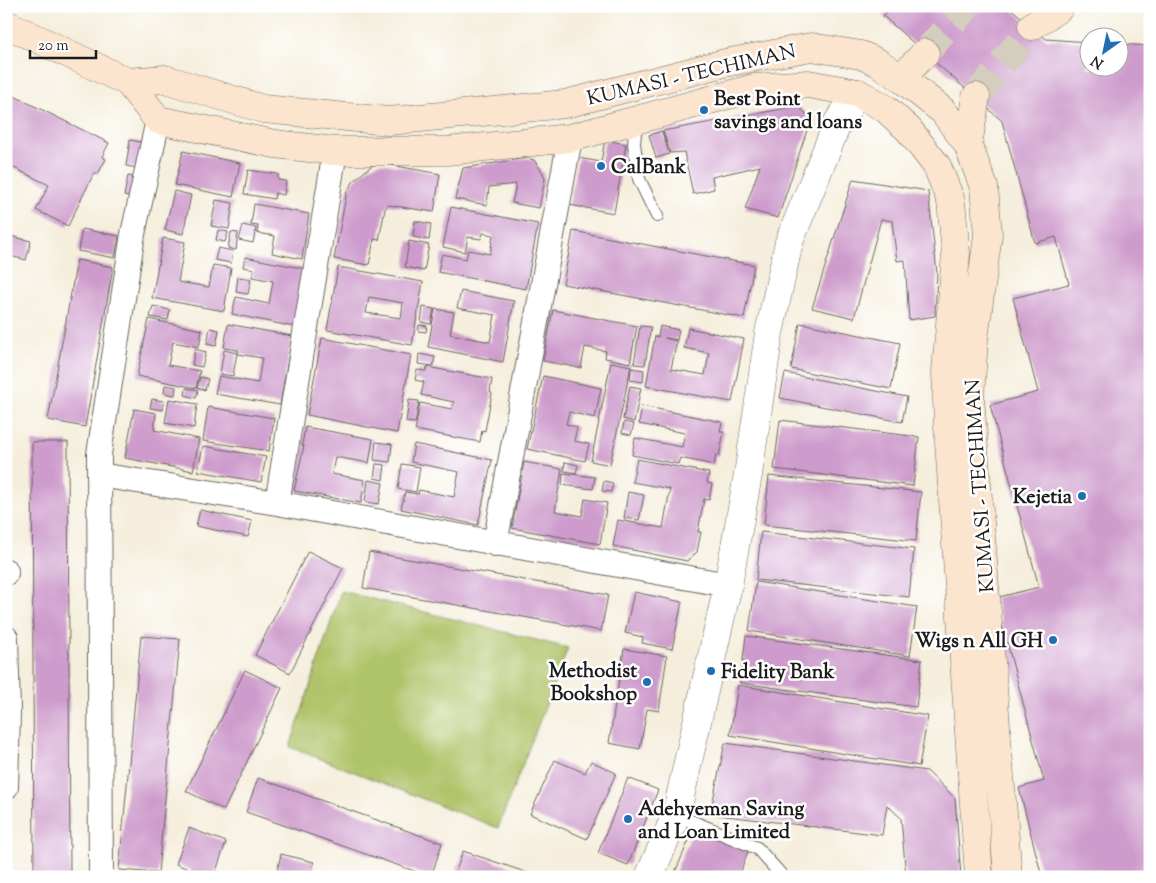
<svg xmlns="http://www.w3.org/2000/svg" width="1156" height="883" font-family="'Sorts Mill Goudy',serif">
	<rect width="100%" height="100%" fill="#fff"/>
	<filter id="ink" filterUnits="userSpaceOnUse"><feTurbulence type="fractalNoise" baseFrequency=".02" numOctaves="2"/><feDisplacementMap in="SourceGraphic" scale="10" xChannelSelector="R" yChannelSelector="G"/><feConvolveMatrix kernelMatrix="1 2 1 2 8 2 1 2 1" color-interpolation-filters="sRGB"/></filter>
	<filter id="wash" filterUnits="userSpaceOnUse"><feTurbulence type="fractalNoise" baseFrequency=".0096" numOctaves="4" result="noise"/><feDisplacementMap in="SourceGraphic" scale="20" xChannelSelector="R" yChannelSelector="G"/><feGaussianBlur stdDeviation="1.12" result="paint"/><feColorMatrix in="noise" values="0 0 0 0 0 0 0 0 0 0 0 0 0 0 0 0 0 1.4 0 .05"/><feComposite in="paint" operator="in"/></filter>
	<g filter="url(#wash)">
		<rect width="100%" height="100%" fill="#f5eedc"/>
		<path fill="#afc367" stroke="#667042" d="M341 591 568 648 498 828 290 747Z"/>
		<g id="blocks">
			<path fill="#ce9ccc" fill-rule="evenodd" d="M892 6H1008L1046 39 1088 42V68H1118V44L1150 46V877H1042L1019 788 1044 781 995 598 1039 587 990 405 1038 392 1013 298 1069 284 1056 237 1035 243 1002 121 883 16Z
				M6 92 109 143 102 157 106 159 98 174 94 173 68 226 36 210 49 185 6 164Z
				M798 106 811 118 778 218 745 209 760 166 712 177 714 189 693 194 684 152 670 153 663 131Z
				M662 131 669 154 656 158 649 135Z
				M130 140 147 143 144 169 126 166Z
				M605 140 626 144 614 213 569 205 578 158 601 162Z
				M183 151 240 163 233 197 175 185Z
				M527 158 534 160 543 173 545 179 539 208 512 203 516 184 489 187 487 205 455 199 463 168Z
				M380 163 440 174 434 212 388 205 385 209 379 240 374 239 369 265 334 259 347 191 354 181 364 172 371 166Z
				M248 170 278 174V180L286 181 284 195 275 193 274 199 244 194Z
				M128 176 143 179 139 199 124 196Z
				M853 179 928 191 937 273 935 316 909 320 905 260 897 261 892 221 881 219 854 318 812 308Z
				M174 191 191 195 183 234 165 230Z
				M216 200 233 203 229 229 211 226Z
				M254 204 309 214 302 259 272 253 275 236 257 233 258 226 251 225Z
				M451 207 538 224 526 289 438 272 442 254 466 259 468 250 490 254 493 235 483 233 481 239 468 237 465 252 443 247Z
				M415 221 431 224 429 240 413 237Z
				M243 225 256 228 253 243 239 240Z
				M82 229 119 236 115 258 78 251Z
				M218 230 228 232 225 242 216 240Z
				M573 231 754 265 744 318 563 284Z
				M231 232 238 233 236 250 228 248Z
				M6 235 31 241 26 260 6 255Z
				M163 238 185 242 178 282 209 287 213 265 231 268 224 311 152 298Z
				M409 241 429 245 424 271 405 267Z
				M218 248 233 251 231 263 215 260Z
				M245 257 311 270 299 328 232 314 236 297 269 304 273 281 252 277 254 269 243 267Z
				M77 260 113 267 85 427 48 420Z
				M338 267 423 282 412 345 327 330ZM369 297 403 303 401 318 366 313Z
				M238 277 251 279 248 294 236 292Z
				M461 291 514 301 503 362 428 347 435 309 454 312 450 334 490 342 495 315 457 308Z
				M153 306 170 310 168 320 150 317Z
				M423 307 434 309 431 324 421 322Z
				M553 310 637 326 630 363 605 358 606 351 585 347 581 368 543 361Z
				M149 319 202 330 199 347 173 342 168 365 200 371 196 388 137 376Z
				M800 323 900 343 891 389 791 369Z
				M228 324 292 336 280 405 215 394 219 376 258 383 262 358 238 354V350L224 348Z
				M419 325 427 326 426 332 418 331Z
				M640 326 651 327 645 365 634 364Z
				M660 326 679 330 677 340 665 338 677 341 671 369 705 375 709 353 684 348 688 328 744 339 732 402 646 386 655 336 658 337Z
				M210 328 219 330 216 346 207 344Z
				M322 338 411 355 397 433 307 415Z
				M195 349 206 352 202 367 192 365Z
				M224 350 237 353 233 376 220 374Z
				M419 354 435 357 433 366 418 364Z
				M611 362 631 366 610 465 591 461Z
				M427 367 492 379 490 392 492 393 485 431 482 430 480 442 415 430 420 403 452 409 454 402 421 395 424 382 415 380 417 370 426 371Z
				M631 368 644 370 643 382 630 380Z
				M785 373 907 397 902 422 780 398Z
				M543 376 601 388 595 418 569 412 566 424 577 427 574 441 589 444 585 461 527 449Z
				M200 377 208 379 205 390 197 388Z
				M165 385 176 387 175 395 164 393Z
				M630 386 641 388 634 422 623 419Z
				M186 388 198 390 196 398 185 395Z
				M152 399 164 401 163 410 150 408Z
				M169 399 197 404 194 428 165 423Z
				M409 400 419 401 415 423 406 422Z
				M642 406 722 422 720 431 724 432 719 456 716 455 714 465 680 458 678 464 632 455 635 438 682 447 685 433 639 424Z
				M208 407 274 418 269 451 203 441Z
				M134 409 156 413 154 430 199 439 193 471 125 458Z
				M780 420 919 437 913 486 774 469Z
				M624 422 634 424 631 435 622 433Z
				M305 427 373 439 369 463 335 457 332 474 365 480 361 503 294 491 304 445H302Z
				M32 442H68L70 877H34Z
				M376 442 392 444 390 462 374 460Z
				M414 444 492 460 478 525 401 509 405 492 418 494 419 490 454 497 459 472 411 462Z
				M203 446 266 457 261 482 198 471Z
				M637 459 709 473 707 483 712 484 709 500 704 499 698 532H701L697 552 687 561 613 546 618 520 663 528 670 489 632 482Z
				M524 462 562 469 555 511 582 516 585 499 607 503 600 544 512 528Z
				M565 462 578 465 576 473 564 471Z
				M376 464 385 465 383 480 374 478Z
				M402 464 420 467 416 492 398 489Z
				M563 473 595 477 593 489 562 485Z
				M769 476 921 492 916 541 764 525Z
				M368 480 383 483 379 504 365 502Z
				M604 481 613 483 611 492 602 491Z
				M628 492 644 495 639 520 624 518Z
				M200 510 252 521 248 537 196 526Z
				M761 532 914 549 909 597 756 580Z
				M308 551 343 568 290 673 255 655Z
				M369 552 608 595 601 631 363 588Z
				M756 582 917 607 910 656 749 631Z
				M634 592 682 602 672 649 642 643 643 637 625 633Z
				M141 636 180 639 158 873 119 870Z
				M746 636 922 660 916 707 740 683Z
				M624 649 667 656 659 711 647 709 640 749 609 743Z
				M245 670 282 688 224 810 186 791Z
				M738 685 928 716 919 766 730 735Z
				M725 743 927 771 955 798 961 877H906L901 818 887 805 882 835 710 814Z
				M555 760 585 773 591 761 616 773 587 839 530 814Z
				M258 778 442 843 431 877 246 812Z
				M628 778 658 790 628 865 598 853Z
				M695 826 749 848 739 877H673Z
				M189 828 226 842 214 877H191L189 876 191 870 176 864Z
				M463 851 537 876V877H454Z
				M281 854 314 862 310 877H276Z"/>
		</g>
	</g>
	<g filter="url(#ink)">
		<use href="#blocks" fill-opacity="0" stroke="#68665f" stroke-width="1"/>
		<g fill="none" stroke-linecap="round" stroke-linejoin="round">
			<path stroke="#d4cebf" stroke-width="28" stroke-dasharray="28 14" stroke-linecap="butt" d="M925 53 967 6
				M976 97 1032 26"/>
			<defs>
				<path id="service" d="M636 121 634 144 639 179 657 216
					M676 815 757 848 783 877"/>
				<path id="minor" d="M99 475 277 503 728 585
					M277 503 335 151
					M495 544 570 138
					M6 571V573
					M6 638 8 712 6 787
					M101 877 99 454 133 234 158 120"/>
				<path id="tertiary" d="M649 877 676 815 728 585 748 475 769 333 789 242 838 122 858 93"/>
				<path id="secondary" d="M6 24 128 82 158 120 275 144 335 151H447L570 138 754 88 808 84 858 93 886 109 909 130 937 166 951 201 956 254 946 371 948 427 979 877
					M1032 26 1059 8
					M901 78 925 53
					M128 82 165 79 263 109 389 121 565 104 725 63 811 47 861 55 877 62 901 78 943 111 968 145 984 187 988 235 974 339 970 397 1008 877
					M968 145 976 97"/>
			</defs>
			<use href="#service" stroke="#68665f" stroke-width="14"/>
			<use href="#minor" stroke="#68665f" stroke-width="26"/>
			<use href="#tertiary" stroke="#68665f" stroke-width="29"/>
			<use href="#secondary" stroke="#68665f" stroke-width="29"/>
			<use href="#service" stroke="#fff" stroke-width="12"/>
			<use href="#minor" stroke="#fff" stroke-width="24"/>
			<use href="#tertiary" stroke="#fff" stroke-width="28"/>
			<use href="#secondary" stroke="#fce5cf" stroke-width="28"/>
		</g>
	</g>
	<g fill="#1f6fb2" stroke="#fff" stroke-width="2">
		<circle cx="704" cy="110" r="5"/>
		<circle cx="601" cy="166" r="5"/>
		<circle cx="1082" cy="496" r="5"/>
		<circle cx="1053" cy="640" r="5"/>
		<circle cx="711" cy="671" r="5"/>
		<circle cx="647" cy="682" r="5"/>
		<circle cx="628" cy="819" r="5"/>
	</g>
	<g text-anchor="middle" stroke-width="5" stroke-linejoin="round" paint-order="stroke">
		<g font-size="20" fill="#1c1c1c" stroke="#fff">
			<text transform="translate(691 74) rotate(-13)" y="7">KUMASI - TECHIMAN</text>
			<text transform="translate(979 486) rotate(-94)" y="7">KUMASI - TECHIMAN</text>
		</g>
		<g font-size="20" font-weight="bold" fill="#1c1c1c" stroke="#fff" text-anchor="start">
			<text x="714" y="105">Best Point<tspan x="714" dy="23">savings and loans</tspan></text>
			<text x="611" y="173">CalBank</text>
			<text x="1072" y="503" text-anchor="end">Kejetia</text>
			<text x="1043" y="647" text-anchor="end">Wigs n All GH</text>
			<text x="637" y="677" text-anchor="end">Methodist<tspan x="637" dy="23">Bookshop</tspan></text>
			<text x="721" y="678">Fidelity Bank</text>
			<text x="638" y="815">Adehyeman Saving<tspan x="638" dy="23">and Loan Limited</tspan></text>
		</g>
	</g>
	<rect width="1156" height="883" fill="none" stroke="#fff" stroke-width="25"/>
	<g transform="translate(1104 52) rotate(213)"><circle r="24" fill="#ffffff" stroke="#a4a4a4"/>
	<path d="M0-4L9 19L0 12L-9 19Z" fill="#1f6fb2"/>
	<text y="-8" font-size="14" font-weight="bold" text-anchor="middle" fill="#1c1c1c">N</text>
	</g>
	<path d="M30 50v8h66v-8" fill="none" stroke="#1c1c1c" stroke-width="2.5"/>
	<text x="38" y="50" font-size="15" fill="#1c1c1c" stroke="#ffffff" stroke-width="4" paint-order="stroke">20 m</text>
</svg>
